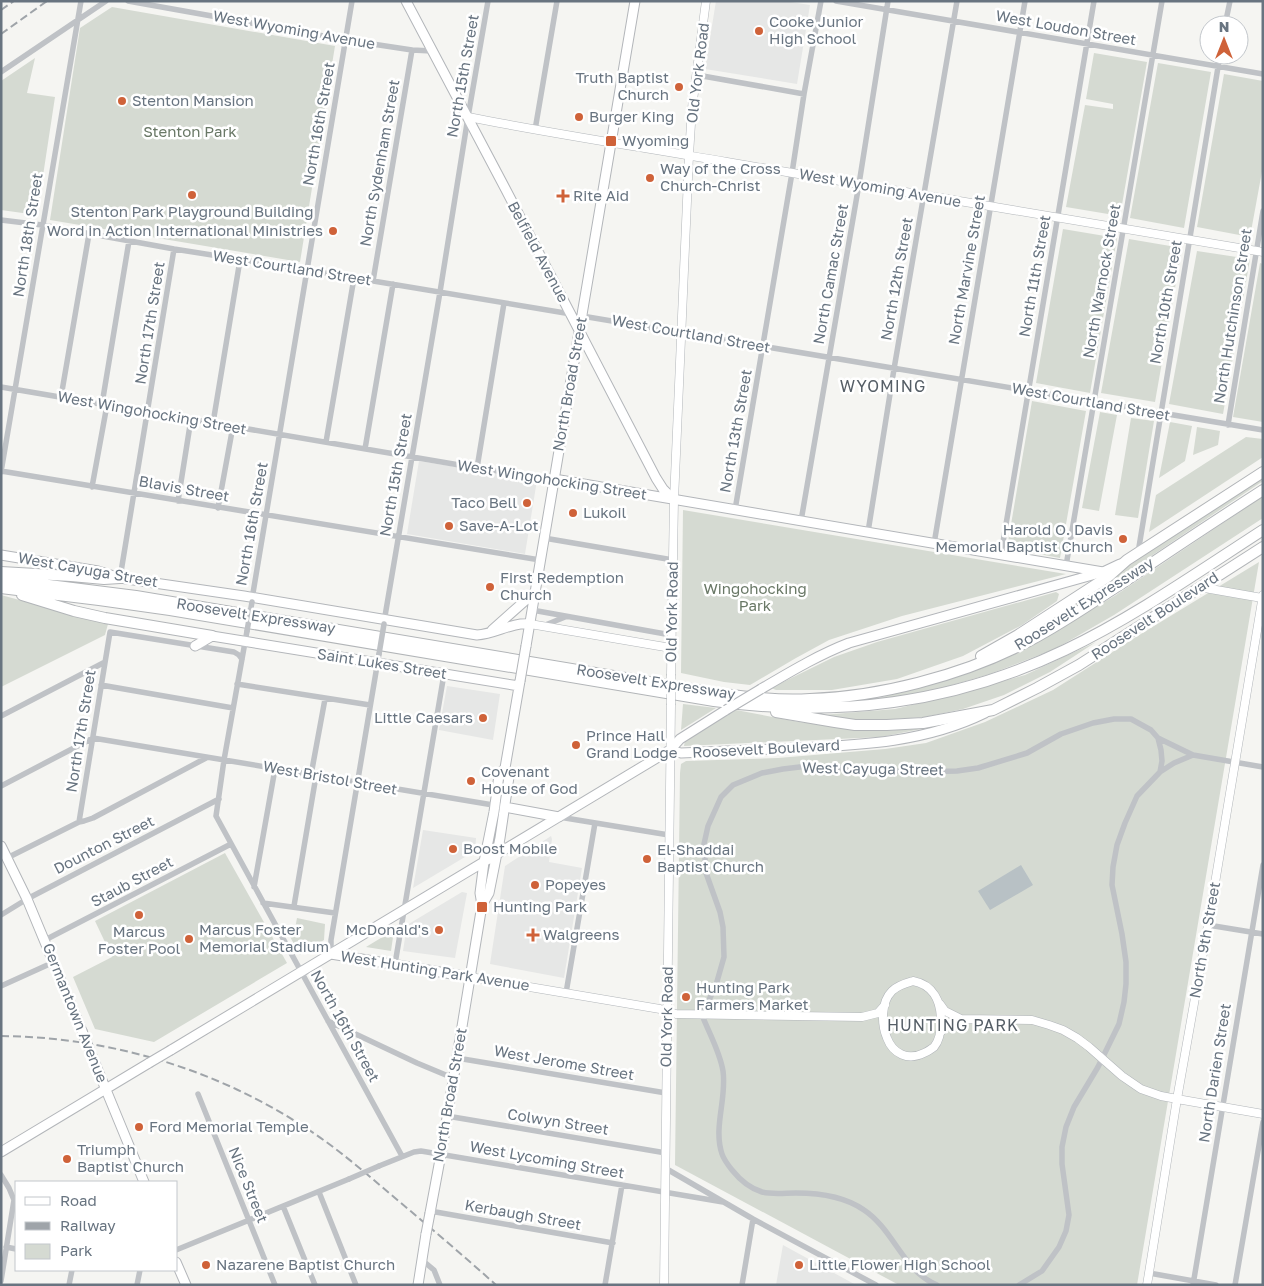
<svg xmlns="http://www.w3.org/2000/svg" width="1264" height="1286" font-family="'Golos Text',sans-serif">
	<rect width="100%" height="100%" fill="#f5f5f2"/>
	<path fill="#e6e7e6" d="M716 1H784L810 5 797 84 705 69Z
		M419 461 537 480 525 554 407 534Z
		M447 686 500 694 493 740 439 730Z
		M423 830 476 838 475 851 413 888Z
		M551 836 552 839 549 862 582 868 564 978 490 964 505 866Z
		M462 892 467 893 455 958 403 951 407 925Z
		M783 1245 856 1285H776Z"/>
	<path fill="#d5dad2" d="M112 7 335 46 300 262 50 220 80 28Z
		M1094 53 1147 62 1120 216 1066 207 1085 105 1113 109V104L1086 99Z
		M35 58 27 93 55 97 37 215 1 210V81Z
		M1158 63 1211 72 1184 228 1130 218Z
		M1224 74 1263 81V166L1250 237 1197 227Z
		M1063 229 1117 238 1090 393 1036 383Z
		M1129 239 1182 248 1155 402 1101 393Z
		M1197 251 1250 259 1223 414 1169 404Z
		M1260 263 1263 264V422L1233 417Z
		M1032 401 1086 411 1060 558 1007 548Z
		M1100 412 1117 415 1099 511 1082 508Z
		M1131 418 1154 421 1138 518 1115 515Z
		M1170 422 1192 426 1185 461 1159 478Z
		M1197 427 1220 431 1218 445 1193 455Z
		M1246 437 1263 439V457L1149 532 1156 495Z
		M1263 477V481L1038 632 987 655 1146 554Z
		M1263 496V518L1114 615 1055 649 990 674 925 693 867 701 931 684 981 668 1024 650 1116 595Z
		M683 510 1066 574 902 616 829 640 796 658 750 685 724 682 681 673Z
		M1259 562 1137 1285H899L675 1165 680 773 681 764 686 761 778 758 885 749 926 743 985 722 1053 690 1136 637Z
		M1056 592 1059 594 1057 601 1022 625 963 656 897 679 832 690H776L771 688 834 657 877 642Z
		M1 595 108 624 105 635 1 687Z
		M1096 642 1050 672 1004 695 963 709 925 717 895 719 853 720 821 715 895 709 957 694 1025 675Z
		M683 704 716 708 681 730Z
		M736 710 799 722 883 731 926 728 881 737 684 746 685 740Z
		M225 853 287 963 154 1042 95 1029 73 977 112 957 95 921Z
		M297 918 325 924 324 940 300 955 288 933 289 928 295 929Z
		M394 930 391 951 366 947Z"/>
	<path fill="#b8c1c5" d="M1021 865 1033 885 990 910 978 891Z"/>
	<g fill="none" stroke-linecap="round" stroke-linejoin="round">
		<defs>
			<path id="secondary" d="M468 117C554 134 641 147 727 162 906 192 1084 222 1263 252
				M1199 587 1262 598
				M530 624 671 648
				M671 674 674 500 689 155 692 108 706 1
				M470 977 660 1009 676 1014 862 1017 878 1013 885 1005
				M913 981C934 985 941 1002 941 1021 941 1030 940 1040 934 1047 931 1049 927 1052 924 1053 908 1061 893 1054 887 1038 881 1024 881 1002 892 991 898 985 906 983 913 981Z
				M940 1004 945 1011 961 1019 1032 1020 1049 1025 1063 1030 1077 1038 1089 1047 1122 1076 1141 1089 1161 1096 1177 1099 1263 1114
				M941 1032C945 1024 952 1022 961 1019
				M664 1285 671 705
				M1147 1285 1177 1099 1208 925 1263 595"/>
			<path id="primary" d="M406 1 506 190 656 478 663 489 674 500
				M554 479 1103 572
				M1 555 98 571 120 578 244 596 477 635C496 634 511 622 530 624
				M492 630 535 592
				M195 646 212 636 519 686
				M526 646 635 1
				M761 689C790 672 818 655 849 643L1103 572 1120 564
				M670 750 681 753C720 751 760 750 799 748 863 745 926 742 985 713
				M505 807 559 817
				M1 846 27 899 82 1031
				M482 905 480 893 484 862 494 812 499 775 505 768 520 681
				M331 954 470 977
				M171 1050 670 750 680 739 726 710
				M90 1051 144 1182
				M1 1152 149 1063
				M430 1213 441 1154 482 905 489 893 500 838 509 777 505 768
				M176 1262 186 1285
				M418 1285 426 1234"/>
			<path id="highway" d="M1 572 71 576 104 579 120 578
				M1 579 136 596 715 693C747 697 778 701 810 699 879 697 959 676 1021 645 1056 628 1088 605 1121 584 1168 552 1215 521 1263 490
				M1 588 99 600 170 610 714 701C837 718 952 704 1065 650 1134 617 1198 572 1263 530
				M22 595 74 611 105 618 212 636
				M981 656 1018 635 1109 576 1127 560 1263 472
				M776 712 835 722 855 725H887L923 723 993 710 1037 688 1079 665 1263 547"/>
		</defs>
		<use href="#secondary" stroke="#b2b6ba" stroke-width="9"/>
		<use href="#primary" stroke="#b3b6ba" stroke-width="11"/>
		<use href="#highway" stroke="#b2b5b8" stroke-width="12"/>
		<path stroke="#bfc2c6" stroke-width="5.5" d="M128 1 346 40 412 50 432 51
			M836 1 1263 74
			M1225 25 1230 1
			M1 72 106 1
			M697 75 804 94
			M535 130 557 1
			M1 220 42 225 174 249 307 270 571 314
			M373 281 412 50
			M582 316 1263 430
			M1 387 477 468 554 479
			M61 397 89 234
			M102 404 129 241
			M213 423 240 260
			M1228 425 1263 211
			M326 442 354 278
			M365 449 393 284
			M477 468 504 303
			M1 471 540 560
			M1 472 81 1
			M92 487 107 405
			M178 501 191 419
			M218 508 233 426
			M735 510 792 173 804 94 821 1
			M801 521 859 184 888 1
			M868 532 894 369 957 1
			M544 538 673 560
			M934 544 1025 1
			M1138 553 1220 55
			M1001 554 1094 1
			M1066 566 1162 1
			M120 578 174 249
			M252 599 352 1
			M532 610 671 635
			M384 622 440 292 468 117 488 1
			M543 626 565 617
			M247 631 224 760 216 816 402 1156
			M237 684 370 705
			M101 685 233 708
			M1 716 105 662
			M1160 772 1174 763 1193 755
			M311 775 325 699
			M1 786 93 738 505 807
			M559 817 669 835
			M79 822 110 632 234 652 239 655 242 659
			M7 858 79 822 84 821 93 818 206 758
			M254 887 275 769
			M263 903 335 913
			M294 906 316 776
			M1 915 27 899 219 799
			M1208 925 1263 934
			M45 940 231 844
			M331 954V940L379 654
			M395 964 444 674
			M1 986 54 962
			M566 993 595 823
			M328 1021 417 1063 453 1078
			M457 1058 666 1093
			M198 1094 275 1285
			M447 1116 666 1153
			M379 1166 414 1152 421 1151 723 1202
			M665 1168 753 1219 876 1285
			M1 1175 9 1188 14 1200 1 1281
			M319 1192 356 1285
			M283 1206 315 1285
			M430 1211 613 1243
			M6 1247 16 1249
			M176 1250 349 1179
			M422 1260 434 1270 440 1285
			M1149 1273 1216 1285
			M69 1285 72 1270
			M137 1285 140 1270
			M605 1285 622 1185
			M742 1285 753 1219
			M937 1285C903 1271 894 1230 864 1210 844 1196 820 1193 796 1193 785 1193 773 1195 762 1192 749 1188 740 1180 732 1170 728 1165 724 1160 722 1154 713 1127 727 1099 723 1071 720 1052 709 1033 702 1015L716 985 724 957 723 927 720 912 706 873 704 844 708 826 721 797 733 785 762 773 783 769 808 766 914 772 957 771 978 768 1027 753 1061 734 1093 723 1114 719H1131L1151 730 1158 738 1193 755 1263 767
			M1019 1285 1042 1271 1059 1247 1066 1231 1069 1215 1062 1164V1147L1066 1127 1074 1107 1098 1067 1119 1024 1124 1002 1126 984V962L1122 934 1112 885 1113 867 1117 845 1125 823 1137 796 1160 772 1162 761 1161 750 1158 738
			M1193 1285 1263 865
			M1235 1285 1263 1122"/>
		<use href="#secondary" stroke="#fff" stroke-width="8"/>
		<use href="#primary" stroke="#fff" stroke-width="9"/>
		<use href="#highway" stroke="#fff" stroke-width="10"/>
		<path stroke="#9fa4a9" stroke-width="2" stroke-dasharray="8 4" stroke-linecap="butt" d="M1 10 14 1
			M1 34 47 1
			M1 1036C109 1037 216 1069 306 1128 340 1150 370 1177 401 1203 433 1230 465 1257 496 1285"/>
		<defs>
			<path id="secondary-bridge" d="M671 705V674"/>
			<path id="primary-bridge" d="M520 681 526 646
				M726 710 761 689
				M82 1031 90 1051
				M149 1063 171 1050
				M426 1234 430 1213"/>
		</defs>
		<use href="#secondary-bridge" stroke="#b2b6ba" stroke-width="9" stroke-linecap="butt"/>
		<use href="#primary-bridge" stroke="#b3b6ba" stroke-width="11" stroke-linecap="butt"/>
		<path stroke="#bfc2c6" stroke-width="5.5" d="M247 631 252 602
			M379 654 384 624
			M349 1179 379 1166"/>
		<use href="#secondary-bridge" stroke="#fff" stroke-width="8"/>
		<use href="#primary-bridge" stroke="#fff" stroke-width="9"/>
	</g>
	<g fill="#cf6239" stroke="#fff" stroke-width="2">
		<circle cx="759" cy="31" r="5"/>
		<circle cx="679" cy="87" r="5"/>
		<circle cx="122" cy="101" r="5"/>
		<circle cx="579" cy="117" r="5"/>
		<rect x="605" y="135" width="12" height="12" rx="2.5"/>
		<circle cx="650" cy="178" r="5"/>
		<circle cx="192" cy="195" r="5"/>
		<path d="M560.5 188.5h5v5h5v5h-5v5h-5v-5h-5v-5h5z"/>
		<circle cx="333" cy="231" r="5"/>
		<circle cx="527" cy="503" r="5"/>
		<circle cx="573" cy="513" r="5"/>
		<circle cx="449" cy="526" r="5"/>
		<circle cx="1123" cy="539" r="5"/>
		<circle cx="490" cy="587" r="5"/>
		<circle cx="483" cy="718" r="5"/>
		<circle cx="576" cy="745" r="5"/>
		<circle cx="471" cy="781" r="5"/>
		<circle cx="453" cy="849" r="5"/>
		<circle cx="647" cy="859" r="5"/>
		<circle cx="535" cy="885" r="5"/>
		<rect x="476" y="901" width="12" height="12" rx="2.5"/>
		<circle cx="139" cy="915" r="5"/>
		<circle cx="439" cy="930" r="5"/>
		<path d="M530.5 927.5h5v5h5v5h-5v5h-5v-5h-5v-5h5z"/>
		<circle cx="189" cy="939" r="5"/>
		<circle cx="686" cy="997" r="5"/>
		<circle cx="139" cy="1127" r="5"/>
		<circle cx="67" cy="1159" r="5"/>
		<circle cx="206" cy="1265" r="5"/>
		<circle cx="799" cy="1265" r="5"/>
	</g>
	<g text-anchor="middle" stroke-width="5" stroke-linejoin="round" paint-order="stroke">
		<g font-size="15" fill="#687480" stroke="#fff" text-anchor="start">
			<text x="769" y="27">Cooke Junior<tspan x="769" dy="17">High School</tspan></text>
			<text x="669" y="83" text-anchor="end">Truth Baptist<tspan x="669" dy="17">Church</tspan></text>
			<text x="132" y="106">Stenton Mansion</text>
			<text x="589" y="122">Burger King</text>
			<text x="622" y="146">Wyoming</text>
			<text x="660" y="174">Way of the Cross<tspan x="660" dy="17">Church-Christ</tspan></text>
			<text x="573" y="201">Rite Aid</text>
			<text x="192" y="217" text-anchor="middle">Stenton Park Playground Building</text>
			<text x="323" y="236" text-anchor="end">Word in Action International Ministries</text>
			<text x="517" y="508" text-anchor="end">Taco Bell</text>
			<text x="583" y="518">Lukoil</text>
			<text x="459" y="531">Save-A-Lot</text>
			<text x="1113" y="535" text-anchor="end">Harold O. Davis<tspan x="1113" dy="17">Memorial Baptist Church</tspan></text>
			<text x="500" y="583">First Redemption<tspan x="500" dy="17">Church</tspan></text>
			<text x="473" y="723" text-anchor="end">Little Caesars</text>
			<text x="586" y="741">Prince Hall<tspan x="586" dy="17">Grand Lodge</tspan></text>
			<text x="481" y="777">Covenant<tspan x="481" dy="17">House of God</tspan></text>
			<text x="463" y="854">Boost Mobile</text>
			<text x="657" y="855">El-Shaddai<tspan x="657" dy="17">Baptist Church</tspan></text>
			<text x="545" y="890">Popeyes</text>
			<text x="493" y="912">Hunting Park</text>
			<text x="199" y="935">Marcus Foster<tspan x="199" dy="17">Memorial Stadium</tspan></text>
			<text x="429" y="935" text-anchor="end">McDonald's</text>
			<text x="139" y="937" text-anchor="middle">Marcus<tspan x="139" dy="17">Foster Pool</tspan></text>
			<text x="543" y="940">Walgreens</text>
			<text x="696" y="993">Hunting Park<tspan x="696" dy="17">Farmers Market</tspan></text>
			<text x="149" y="1132">Ford Memorial Temple</text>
			<text x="77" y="1155">Triumph<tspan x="77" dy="17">Baptist Church</tspan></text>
			<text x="216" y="1270">Nazarene Baptist Church</text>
			<text x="809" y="1270">Little Flower High School</text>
		</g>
		<g font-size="15" fill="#687480" stroke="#fff">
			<text transform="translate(1066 28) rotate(10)" y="5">West Loudon Street</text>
			<text transform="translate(294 30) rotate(10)" y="5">West Wyoming Avenue</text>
			<text transform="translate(698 73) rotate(-83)" y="5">Old York Road</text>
			<text transform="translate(463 76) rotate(-80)" y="5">North 15th Street</text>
			<text transform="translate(319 124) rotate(-80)" y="5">North 16th Street</text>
			<text transform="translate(380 163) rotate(-80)" y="5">North Sydenham Street</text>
			<text transform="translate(880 188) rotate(10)" y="5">West Wyoming Avenue</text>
			<text transform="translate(28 235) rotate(-81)" y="5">North 18th Street</text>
			<text transform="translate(538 252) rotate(62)" y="5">Belfield Avenue</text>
			<text transform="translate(292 268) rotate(9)" y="5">West Courtland Street</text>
			<text transform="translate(967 270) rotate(-80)" y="5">North Marvine Street</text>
			<text transform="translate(831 274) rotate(-80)" y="5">North Camac Street</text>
			<text transform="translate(1035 276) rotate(-80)" y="5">North 11th Street</text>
			<text transform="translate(897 279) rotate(-80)" y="5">North 12th Street</text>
			<text transform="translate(1102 281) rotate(-80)" y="5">North Warnock Street</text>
			<text transform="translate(1166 302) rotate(-80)" y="5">North 10th Street</text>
			<text transform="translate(1233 316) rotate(-81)" y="5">North Hutchinson Street</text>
			<text transform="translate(150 323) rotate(-81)" y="5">North 17th Street</text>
			<text transform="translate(691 334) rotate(10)" y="5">West Courtland Street</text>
			<text transform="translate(570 384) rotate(-80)" y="5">North Broad Street</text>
			<text transform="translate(1091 402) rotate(10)" y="5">West Courtland Street</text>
			<text transform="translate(152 413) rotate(10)" y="5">West Wingohocking Street</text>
			<text transform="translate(736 431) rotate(-80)" y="5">North 13th Street</text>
			<text transform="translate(396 475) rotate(-80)" y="5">North 15th Street</text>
			<text transform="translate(552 480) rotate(9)" y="5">West Wingohocking Street</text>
			<text transform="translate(184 489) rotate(10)" y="5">Blavis Street</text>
			<text transform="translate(252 524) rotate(-80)" y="5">North 16th Street</text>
			<text transform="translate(88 570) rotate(10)" y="5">West Cayuga Street</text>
			<text transform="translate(1084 604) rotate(-32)" y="5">Roosevelt Expressway</text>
			<text transform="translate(672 612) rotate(-89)" y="5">Old York Road</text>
			<text transform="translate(256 616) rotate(9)" y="5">Roosevelt Expressway</text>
			<text transform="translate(1155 616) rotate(-33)" y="5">Roosevelt Boulevard</text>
			<text transform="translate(382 664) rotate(9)" y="5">Saint Lukes Street</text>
			<text transform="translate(656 682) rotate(9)" y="5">Roosevelt Expressway</text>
			<text transform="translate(81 731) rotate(-81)" y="5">North 17th Street</text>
			<text transform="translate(766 749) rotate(-3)" y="5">Roosevelt Boulevard</text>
			<text transform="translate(873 769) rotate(1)" y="5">West Cayuga Street</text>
			<text transform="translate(330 778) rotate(10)" y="5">West Bristol Street</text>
			<text transform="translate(104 845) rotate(-27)" y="5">Dounton Street</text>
			<text transform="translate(132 882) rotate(-28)" y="5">Staub Street</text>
			<text transform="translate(1205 940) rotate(-80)" y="5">North 9th Street</text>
			<text transform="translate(435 971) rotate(9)" y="5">West Hunting Park Avenue</text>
			<text transform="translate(75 1013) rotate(68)" y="5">Germantown Avenue</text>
			<text transform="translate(667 1017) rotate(-89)" y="5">Old York Road</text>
			<text transform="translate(345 1026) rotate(61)" y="5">North 16th Street</text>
			<text transform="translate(564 1063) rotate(10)" y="5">West Jerome Street</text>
			<text transform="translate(1215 1073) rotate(-81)" y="5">North Darien Street</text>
			<text transform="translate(450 1095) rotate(-80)" y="5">North Broad Street</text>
			<text transform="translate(558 1122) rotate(9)" y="5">Colwyn Street</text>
			<text transform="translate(547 1160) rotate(10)" y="5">West Lycoming Street</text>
			<text transform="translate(248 1185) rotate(68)" y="5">Nice Street</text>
			<text transform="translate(523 1215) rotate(10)" y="5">Kerbaugh Street</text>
		</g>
		<g font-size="15" fill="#697866" stroke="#fff">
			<text x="190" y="137">Stenton Park</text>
			<text x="755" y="594">Wingohocking<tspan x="755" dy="17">Park</tspan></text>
		</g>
		<g font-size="16" letter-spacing="1" fill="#555e66" stroke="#fff">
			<text x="883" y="392">WYOMING</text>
			<text x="953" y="1031">HUNTING PARK</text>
		</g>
	</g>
	<rect width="1264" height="1286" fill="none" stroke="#687480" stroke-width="5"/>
	<rect x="15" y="1181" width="162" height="90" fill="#ffffff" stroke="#c3c7cc"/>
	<rect x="25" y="1197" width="25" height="8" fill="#ffffff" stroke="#c3c7cc"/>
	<text x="60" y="1206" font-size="15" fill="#687480">Road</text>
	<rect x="25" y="1222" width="25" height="8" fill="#9fa4a9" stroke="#c3c7cc"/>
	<text x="60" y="1231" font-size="15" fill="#687480">Railway</text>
	<rect x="25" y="1244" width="25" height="15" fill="#d5dad2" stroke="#c3c7cc"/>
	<text x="60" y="1256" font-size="15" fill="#687480">Park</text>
	<g transform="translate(1224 40)"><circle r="24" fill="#ffffff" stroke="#c3c7cc"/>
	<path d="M0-4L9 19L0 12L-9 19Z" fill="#cf6239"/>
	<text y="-8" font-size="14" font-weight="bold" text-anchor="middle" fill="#687480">N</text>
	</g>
</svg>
